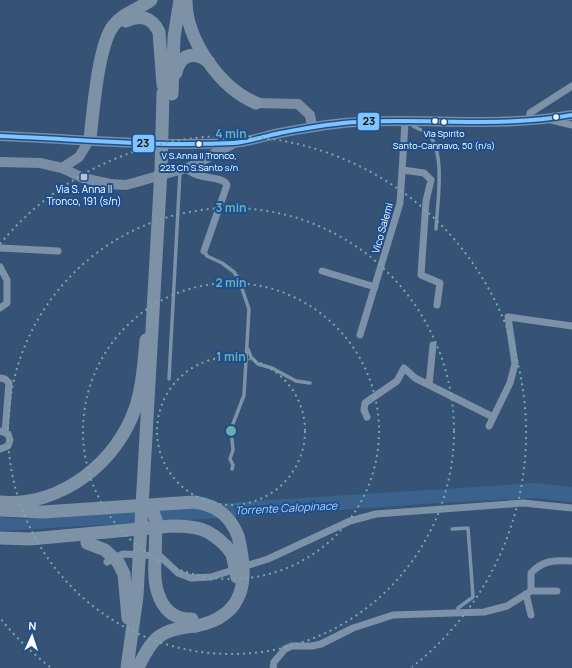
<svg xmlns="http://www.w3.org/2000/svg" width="572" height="668" font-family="Manrope,sans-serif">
	<rect width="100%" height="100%" fill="#365274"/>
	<path fill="#3b618d" d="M536 483 572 487V502L534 498 424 504 272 515 0 531V517L22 519 269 500Z"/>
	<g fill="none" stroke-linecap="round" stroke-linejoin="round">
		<path stroke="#7d92a8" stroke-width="3.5" d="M413 123V126C418 129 425 131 429 135 446 154 437 205 436 229
			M204 251 207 256 222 263 234 272 239 280 249 309 244 395 231 429 233 450 230 459 233 465 232 469
			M248 349 251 357 258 364 272 368 296 381 310 383
			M169 379 180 172
			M452 529 468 528 473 597 458 608V612"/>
		<path stroke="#7d92a8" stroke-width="7" d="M529 120 530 113 572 86
			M551 120 572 125
			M186 168C197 181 223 175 227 185L204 251
			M403 170 424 173 431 180 426 201 421 275 440 283 437 305
			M0 248 58 251
			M0 267 7 280V303L0 308
			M322 271 375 287
			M360 335 400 203 405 123
			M0 378 5 379 9 383 5 432
			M429 385 433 345
			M367 417 364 410 365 403 397 381 404 368 415 378 493 417
			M489 426 510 383 515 364 508 317 572 326
			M0 431 8 434 10 440 8 446 0 449
			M107 562 123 554 160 556 178 573 191 578 211 577 268 559 350 521 376 514 523 503 572 508
			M531 591H557
			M526 594 531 615
			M273 668 274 662 285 649 292 646H312L321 644 353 628 393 615 484 612 507 606 531 591V573C543 560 555 560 572 561"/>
		<path stroke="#798da4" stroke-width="10" d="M256 103 298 104 310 115 312 126
			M0 136C77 139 155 147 233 143 248 142 265 136 280 133 306 128 331 123 358 122 429 118 501 128 572 115
			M0 162 40 163 62 168 83 178 110 184 126 185 190 167 234 143
			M62 168 79 157 90 139"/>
		<path stroke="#7e92a7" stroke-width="13" d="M186 0C186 40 220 88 256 103
			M126 21C140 14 152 17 159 32L163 85
			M176 73C179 55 194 50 209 62
			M172 94 174 37 180 0
			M90 139C93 113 98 46 113 26 123 13 139 9 151 0
			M0 502C61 507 118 462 136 406 143 385 144 361 146 340
			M0 510 43 512 194 502C216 505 230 515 238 536
			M0 538 30 539 172 526C196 526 208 528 226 546
			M118 562 124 574 128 618
			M155 562C153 587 160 620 192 619
			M127 668 137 596 139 560
			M138 668C152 636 162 629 196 626"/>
		<path stroke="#7e92a7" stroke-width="13" d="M151 507 156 520 155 562
			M87 543 105 550 118 562
			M226 546 232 554 237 577
			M139 560 161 170 163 93
			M196 626C246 616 249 579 238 536"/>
		<defs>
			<path id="bus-1" d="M0 136C77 139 155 147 233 143 248 142 265 136 280 133 306 128 331 123 358 122 429 118 501 128 572 115"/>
		</defs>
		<use href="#bus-1" stroke="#1b4f8f" stroke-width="7"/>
		<use href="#bus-1" stroke="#80c4ff" stroke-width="4"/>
	</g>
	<g fill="none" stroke="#6fada8" stroke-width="2" stroke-dasharray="2 4">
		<circle cx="231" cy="431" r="74"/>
		<circle cx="231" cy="431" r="148"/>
		<circle cx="231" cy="431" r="223"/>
		<path d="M50 667A297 297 0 0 1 0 618M0 244A297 297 0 1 1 412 667"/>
	</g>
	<g fill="#fff" stroke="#1b4f8f" stroke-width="1.5">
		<circle cx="556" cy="117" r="3.5"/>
		<circle cx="435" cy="121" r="3.5"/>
		<circle cx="444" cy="122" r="3.5"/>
		<circle cx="199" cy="144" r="3.5"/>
	</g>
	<rect fill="#b9c2ce" stroke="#1b4f8f" stroke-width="1.5" x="80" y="173" width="8" height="8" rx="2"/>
	<g text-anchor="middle" stroke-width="4" stroke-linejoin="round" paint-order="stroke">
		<g font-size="9" fill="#fff" stroke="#1b4f8f">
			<text x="444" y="137">Via Spirito<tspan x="444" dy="12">Santo-Cannavo, 50 (n/s)</tspan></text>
			<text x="199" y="159">V S.Anna II Tronco,<tspan x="199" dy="12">223 Ch S.Santo s/n</tspan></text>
		</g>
		<g font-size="10" fill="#fff" stroke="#1b4f8f">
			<text x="84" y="193">Via S. Anna II<tspan x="84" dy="12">Tronco, 191 (s/n)</tspan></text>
		</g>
		<g font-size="10" fill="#fff" stroke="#1b4f8f">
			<text transform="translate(382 228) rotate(-74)" y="4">Vico Salemi</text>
		</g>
		<g font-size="11" font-style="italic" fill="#b5d3f5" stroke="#1b4f8f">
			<text transform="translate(286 508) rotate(-3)" y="4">Torrente Calopinace</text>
		</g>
	</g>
	<circle cx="231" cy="431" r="6" fill="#6fada8" stroke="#1b4f8f" stroke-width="2"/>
	<g font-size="12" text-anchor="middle" font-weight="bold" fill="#6fada8" stroke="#1b4f8f" stroke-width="4" stroke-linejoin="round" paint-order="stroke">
		<text x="231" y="138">4 min</text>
		<text x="231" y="212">3 min</text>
		<text x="231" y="287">2 min</text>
		<text x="231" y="361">1 min</text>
	</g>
	<g stroke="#1b4f8f" stroke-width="1.5">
		<rect x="357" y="112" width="23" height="19" rx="4" fill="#80c4ff"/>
		<rect x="132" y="134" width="23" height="19" rx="4" fill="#80c4ff"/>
	</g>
	<g font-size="11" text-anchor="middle" font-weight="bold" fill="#111">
		<text x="369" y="125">23</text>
		<text x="143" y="147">23</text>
	</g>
	<g transform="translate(32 636) rotate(3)" stroke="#1b4f8f" stroke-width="3" paint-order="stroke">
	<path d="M0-3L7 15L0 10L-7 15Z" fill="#ffffff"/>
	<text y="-6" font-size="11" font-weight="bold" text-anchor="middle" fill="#ffffff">N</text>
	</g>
</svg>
